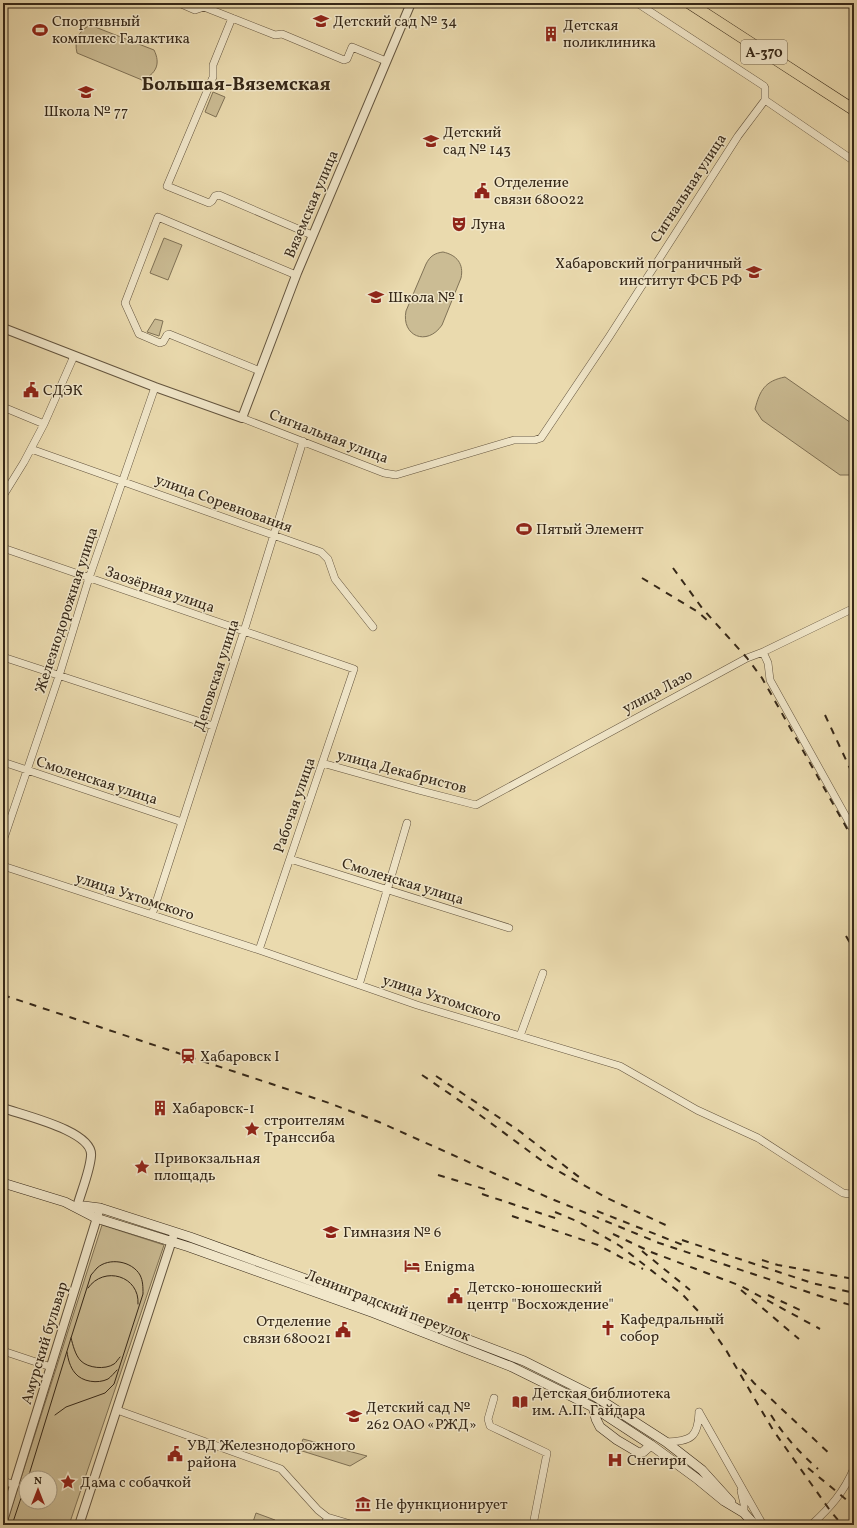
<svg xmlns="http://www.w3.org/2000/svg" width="857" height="1528" font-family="Vollkorn,serif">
	<rect width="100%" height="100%" fill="#eadaae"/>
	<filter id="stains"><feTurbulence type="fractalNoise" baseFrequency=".005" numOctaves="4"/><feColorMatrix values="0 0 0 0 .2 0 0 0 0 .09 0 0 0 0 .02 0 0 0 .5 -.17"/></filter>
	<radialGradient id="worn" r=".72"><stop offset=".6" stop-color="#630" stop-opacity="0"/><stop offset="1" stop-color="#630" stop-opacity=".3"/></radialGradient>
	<path fill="#cbbc94" stroke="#807256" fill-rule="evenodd" d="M90 25 154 50C161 64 156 74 142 80L77 53C74 40 78 32 90 25Z
		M213 92 225 97 216 117 205 112Z
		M164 238 182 245 168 280 150 273Z
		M443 252C457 255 464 264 461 278L442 325C427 347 401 336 406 311L426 264C430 256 435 253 443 252Z
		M155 319 163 321 159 336 147 332Z
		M785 377 854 425V472L849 475H840L762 420 755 409C760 390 765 381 785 377Z
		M102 1225 164 1245 69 1525H6ZM26 1478H50V1502H26Z
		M303 1439 367 1456 350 1466 299 1450Z
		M256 1513 275 1520 273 1525H252Z"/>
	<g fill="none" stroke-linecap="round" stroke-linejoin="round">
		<defs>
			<path id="minor" d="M179 3 195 10 204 7 275 35 282 34 344 60 347 59 352 47 386 61
				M232 18 213 65V77L167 186 209 203 212 201 215 196 219 195 312 235
				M765 100 854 161
				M260 371 169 334 167 335 163 342 160 343 139 334 125 303 158 217 296 275
				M3 407 44 424
				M242 418 384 473 396 475 514 440H535L541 438 609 337 738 136 765 100V88L764 86 637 3
				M31 449 321 552 328 559 335 579 373 627
				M3 496 24 462 44 424 74 356
				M3 548 354 669 259 950
				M763 652 768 663 770 680 854 831
				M3 657 213 726
				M3 762 182 822
				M322 763 418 790 476 805 747 658 763 652 854 608
				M3 841 59 676 89 578 155 387
				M290 859 509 928
				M3 866 259 950 417 1005 620 1066 697 1110 758 1138 843 1193 849 1194 854 1192
				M152 915 244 631 303 441
				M359 985 407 823
				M520 1036 543 973
				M3 1351 51 1367
				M494 1398 488 1419 490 1426 547 1453 533 1525
				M117 1410 281 1469 318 1510 327 1517 354 1525
				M699 1412 763 1525
				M666 1442C691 1441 698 1438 699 1412
				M3 1481 15 1485
				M741 1491 744 1504V1513
				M325 1525 327 1517
				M811 1525C830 1508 844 1492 854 1468"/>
			<path id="tertiary" d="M3 328 155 387 242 418 297 273 411 3
				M3 1108C22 1115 94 1131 91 1156 90 1171 81 1192 77 1207
				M3 1521 100 1208
				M79 1525 173 1237"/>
			<path id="secondary" d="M3 1183 65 1202 96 1218 189 1247 374 1313 512 1367 593 1407 651 1445 696 1478 724 1501 744 1513 755 1525
				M77 1207 84 1206 100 1208 190 1237 383 1307 524 1361 596 1397 666 1442 702 1470 731 1502
				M593 1407 596 1419 600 1427 617 1440 639 1453 643 1452 651 1445"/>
			<path id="trunk" d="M689 3 854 110"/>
		</defs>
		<use href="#minor" stroke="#63543e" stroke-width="8"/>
		<use href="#tertiary" stroke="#63543e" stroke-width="10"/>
		<use href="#secondary" stroke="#362818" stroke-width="10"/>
		<use href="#trunk" stroke="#362818" stroke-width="12"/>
		<use href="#minor" stroke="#f1e7ca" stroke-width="7"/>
		<use href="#tertiary" stroke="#f1e7ca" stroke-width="8"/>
		<use href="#secondary" stroke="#f1e7ca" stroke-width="9"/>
		<use href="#trunk" stroke="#eadaae" stroke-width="11"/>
		<path stroke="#362818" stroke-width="1" d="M88 1288C104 1265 140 1276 138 1304
			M71 1338C73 1345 75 1355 81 1361 88 1368 105 1370 114 1364 116 1363 118 1359 120 1357
			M67 1352C68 1359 70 1367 75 1373 82 1382 98 1384 108 1379 111 1377 115 1372 117 1370
			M28 1478 71 1338 91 1275C93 1273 95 1270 97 1268 109 1257 132 1261 140 1275 143 1281 143 1287 143 1294L114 1384 105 1393 66 1407 55 1415
			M12 1525 26 1483"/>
		<path stroke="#362818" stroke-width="2" stroke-dasharray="7 7" stroke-linecap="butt" d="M673 568 702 608 747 658 762 678 854 841
			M642 578 698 612 707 620
			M825 715 854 777
			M846 936 854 950
			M3 995 329 1103 379 1122 547 1197 659 1243 823 1297 854 1306
			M422 1075 469 1107 549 1166 607 1198 670 1227
			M436 1076 518 1130 579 1177
			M438 1175 491 1191
			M482 1194 561 1220
			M597 1211 688 1247
			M555 1212 579 1222 620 1246 683 1295 699 1312 726 1350 773 1430 829 1509 842 1525
			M512 1216 598 1245 643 1269
			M613 1234 651 1252 741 1286 820 1329
			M682 1240 812 1283 854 1293
			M642 1251 690 1290
			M762 1260 778 1265 854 1279
			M741 1290 799 1339
			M768 1295 804 1312
			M742 1369 754 1383 831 1455
			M771 1415C784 1436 800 1453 818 1469
			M808 1468 854 1506"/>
	</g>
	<defs>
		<symbol id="school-bare" viewBox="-9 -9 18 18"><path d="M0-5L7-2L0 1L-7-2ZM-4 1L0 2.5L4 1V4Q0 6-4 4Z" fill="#8f2418" stroke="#f1e7ca" stroke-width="2.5" paint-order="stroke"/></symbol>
		<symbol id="stadium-bare" viewBox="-9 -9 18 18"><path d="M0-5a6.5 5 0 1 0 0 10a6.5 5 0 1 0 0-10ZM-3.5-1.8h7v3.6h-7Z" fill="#8f2418" stroke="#f1e7ca" stroke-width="2.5" paint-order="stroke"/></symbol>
		<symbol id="building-bare" viewBox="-9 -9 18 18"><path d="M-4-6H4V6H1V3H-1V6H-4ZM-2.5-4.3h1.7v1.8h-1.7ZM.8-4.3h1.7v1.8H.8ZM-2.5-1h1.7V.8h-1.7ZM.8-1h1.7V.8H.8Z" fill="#8f2418" stroke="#f1e7ca" stroke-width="2.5" paint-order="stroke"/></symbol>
		<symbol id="civic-bare" viewBox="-9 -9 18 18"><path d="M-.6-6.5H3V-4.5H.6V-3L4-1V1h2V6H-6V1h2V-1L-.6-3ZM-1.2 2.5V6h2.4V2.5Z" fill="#8f2418" stroke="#f1e7ca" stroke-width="2.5" paint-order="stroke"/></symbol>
		<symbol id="theatre-bare" viewBox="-9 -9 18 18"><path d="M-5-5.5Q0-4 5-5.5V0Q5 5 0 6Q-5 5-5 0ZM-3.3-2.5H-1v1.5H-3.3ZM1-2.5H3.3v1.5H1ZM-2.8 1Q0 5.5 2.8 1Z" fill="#8f2418" stroke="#f1e7ca" stroke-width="2.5" paint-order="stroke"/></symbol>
		<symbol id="university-bare" viewBox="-9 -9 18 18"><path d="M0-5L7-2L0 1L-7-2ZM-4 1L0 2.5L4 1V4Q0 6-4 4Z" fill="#8f2418" stroke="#f1e7ca" stroke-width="2.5" paint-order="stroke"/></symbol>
		<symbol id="station-bare" viewBox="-9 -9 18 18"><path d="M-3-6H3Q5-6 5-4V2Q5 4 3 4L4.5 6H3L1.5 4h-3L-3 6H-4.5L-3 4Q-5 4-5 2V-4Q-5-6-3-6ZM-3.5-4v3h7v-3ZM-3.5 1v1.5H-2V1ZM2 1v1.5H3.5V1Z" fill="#8f2418" stroke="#f1e7ca" stroke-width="2.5" paint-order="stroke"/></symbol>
		<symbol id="sight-bare" viewBox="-9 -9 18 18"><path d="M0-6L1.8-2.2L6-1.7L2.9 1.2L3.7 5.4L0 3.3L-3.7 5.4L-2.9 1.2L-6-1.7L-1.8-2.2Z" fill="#8f2418" stroke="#f1e7ca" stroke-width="2.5" paint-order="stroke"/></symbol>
		<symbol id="hotel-bare" viewBox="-9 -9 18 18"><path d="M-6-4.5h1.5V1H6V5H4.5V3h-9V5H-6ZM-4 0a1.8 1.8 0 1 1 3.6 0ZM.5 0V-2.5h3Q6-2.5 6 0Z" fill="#8f2418" stroke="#f1e7ca" stroke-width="2.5" paint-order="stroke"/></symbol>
		<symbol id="church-bare" viewBox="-9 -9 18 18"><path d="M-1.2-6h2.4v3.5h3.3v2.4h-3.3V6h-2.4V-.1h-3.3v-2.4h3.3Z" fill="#8f2418" stroke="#f1e7ca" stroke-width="2.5" paint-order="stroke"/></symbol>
		<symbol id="library-bare" viewBox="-9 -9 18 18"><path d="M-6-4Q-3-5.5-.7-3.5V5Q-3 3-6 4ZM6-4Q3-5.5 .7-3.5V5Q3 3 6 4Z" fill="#8f2418" stroke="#f1e7ca" stroke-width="2.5" paint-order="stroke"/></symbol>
		<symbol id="hospital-bare" viewBox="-9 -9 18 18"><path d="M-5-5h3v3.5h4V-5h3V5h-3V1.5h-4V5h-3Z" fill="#8f2418" stroke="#f1e7ca" stroke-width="2.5" paint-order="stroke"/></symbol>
		<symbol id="museum-bare" viewBox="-9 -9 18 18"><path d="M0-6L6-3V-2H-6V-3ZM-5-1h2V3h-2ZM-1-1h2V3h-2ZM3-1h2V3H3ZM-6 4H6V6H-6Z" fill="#8f2418" stroke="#f1e7ca" stroke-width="2.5" paint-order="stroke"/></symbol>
	</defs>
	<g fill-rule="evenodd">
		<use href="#school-bare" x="310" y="10" width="22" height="22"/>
		<use href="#stadium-bare" x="29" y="19" width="22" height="22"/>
		<use href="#building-bare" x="540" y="23" width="22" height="22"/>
		<use href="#school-bare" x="75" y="81" width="22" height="22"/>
		<use href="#school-bare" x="420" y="130" width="22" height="22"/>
		<use href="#civic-bare" x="471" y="180" width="22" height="22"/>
		<use href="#theatre-bare" x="448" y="213" width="22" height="22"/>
		<use href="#university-bare" x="743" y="261" width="22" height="22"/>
		<use href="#school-bare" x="365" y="286" width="22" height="22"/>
		<use href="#civic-bare" x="20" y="379" width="22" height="22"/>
		<use href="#stadium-bare" x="513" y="518" width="22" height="22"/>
		<use href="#station-bare" x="177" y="1045" width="22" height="22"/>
		<use href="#building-bare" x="149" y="1097" width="22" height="22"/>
		<use href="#sight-bare" x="241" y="1118" width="22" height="22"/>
		<use href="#sight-bare" x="131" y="1156" width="22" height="22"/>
		<use href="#school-bare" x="320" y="1221" width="22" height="22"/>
		<use href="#hotel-bare" x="401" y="1255" width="22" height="22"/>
		<use href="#civic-bare" x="444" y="1285" width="22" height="22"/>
		<use href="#church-bare" x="597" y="1317" width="22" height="22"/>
		<use href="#civic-bare" x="332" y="1319" width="22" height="22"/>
		<use href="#library-bare" x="509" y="1391" width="22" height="22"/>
		<use href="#school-bare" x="343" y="1405" width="22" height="22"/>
		<use href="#civic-bare" x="164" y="1443" width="22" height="22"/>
		<use href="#hospital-bare" x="604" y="1449" width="22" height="22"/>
		<use href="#sight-bare" x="57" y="1471" width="22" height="22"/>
		<use href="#museum-bare" x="352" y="1493" width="22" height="22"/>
	</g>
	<g text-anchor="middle" stroke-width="3" stroke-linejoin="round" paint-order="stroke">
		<rect fill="#f1e7ca" stroke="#6e614d" stroke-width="1" x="741" y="40" width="46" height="24" rx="3"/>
		<g font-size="14" font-weight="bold" fill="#362818">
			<text x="764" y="57">А-370</text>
		</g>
		<g font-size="15" fill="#362818" stroke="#f1e7ca" text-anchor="start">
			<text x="52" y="26">Спортивный<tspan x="52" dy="17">комплекс Галактика</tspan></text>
			<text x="333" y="26">Детский сад № 34</text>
			<text x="563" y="30">Детская<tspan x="563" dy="17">поликлиника</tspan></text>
			<text x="86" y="116" text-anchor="middle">Школа № 77</text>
			<text x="443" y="137">Детский<tspan x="443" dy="17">сад № 143</tspan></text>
			<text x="494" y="187">Отделение<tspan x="494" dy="17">связи 680022</tspan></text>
			<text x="471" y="229">Луна</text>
			<text x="742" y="268" text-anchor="end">Хабаровский пограничный<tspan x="742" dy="17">институт ФСБ РФ</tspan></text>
			<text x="388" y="302">Школа № 1</text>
			<text x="43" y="395">СДЭК</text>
			<text x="536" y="534">Пятый Элемент</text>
			<text x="200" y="1061">Хабаровск I</text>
			<text x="172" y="1113">Хабаровск-1</text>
			<text x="264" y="1125">строителям<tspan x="264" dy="17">Транссиба</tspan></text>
			<text x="154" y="1163">Привокзальная<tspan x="154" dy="17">площадь</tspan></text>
			<text x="343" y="1237">Гимназия № 6</text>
			<text x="424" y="1271">Enigma</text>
			<text x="467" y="1292">Детско-юношеский<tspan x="467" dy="17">центр "Восхождение"</tspan></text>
			<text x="620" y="1324">Кафедральный<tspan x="620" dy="17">собор</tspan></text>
			<text x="331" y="1326" text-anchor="end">Отделение<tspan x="331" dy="17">связи 680021</tspan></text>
			<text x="532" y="1398">Детская библиотека<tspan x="532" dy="17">им. А.П. Гайдара</tspan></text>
			<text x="366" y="1412">Детский сад №<tspan x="366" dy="17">262 ОАО «РЖД»</tspan></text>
			<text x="187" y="1450">УВД Железнодорожного<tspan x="187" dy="17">района</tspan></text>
			<text x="627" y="1465">Снегири</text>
			<text x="80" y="1487">Дама с собачкой</text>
			<text x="375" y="1509">Не функционирует</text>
		</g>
		<g font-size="15" fill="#362818" stroke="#f1e7ca">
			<text transform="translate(688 188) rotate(-57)" y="5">Сигнальная улица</text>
			<text transform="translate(311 204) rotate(-67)" y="5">Вяземская улица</text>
			<text transform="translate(329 436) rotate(21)" y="5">Сигнальная улица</text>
			<text transform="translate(224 503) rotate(20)" y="5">улица Соревнования</text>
			<text transform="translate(160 589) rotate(19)" y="5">Заозёрная улица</text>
			<text transform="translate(66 610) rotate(-72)" y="5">Железнодорожная улица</text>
			<text transform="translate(216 675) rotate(-72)" y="5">Деповская улица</text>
			<text transform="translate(657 691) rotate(-28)" y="5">улица Лазо</text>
			<text transform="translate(402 771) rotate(15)" y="5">улица Декабристов</text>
			<text transform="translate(97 780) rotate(18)" y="5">Смоленская улица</text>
			<text transform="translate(294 805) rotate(-71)" y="5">Рабочая улица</text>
			<text transform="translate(403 881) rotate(17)" y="5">Смоленская улица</text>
			<text transform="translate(135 896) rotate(18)" y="5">улица Ухтомского</text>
			<text transform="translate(442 998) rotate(18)" y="5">улица Ухтомского</text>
			<text transform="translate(388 1305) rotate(21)" y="5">Ленинградский переулок</text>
			<text transform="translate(44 1343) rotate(-73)" y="5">Амурский бульвар</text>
		</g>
		<g font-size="19" font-weight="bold" fill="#362818" stroke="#f1e7ca">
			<text x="236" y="90">Большая-Вяземская</text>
		</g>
	</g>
	<rect width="857" height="1528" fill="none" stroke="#eadaae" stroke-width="16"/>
	<rect x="4" y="4" width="849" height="1520" fill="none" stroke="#362818" stroke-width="2"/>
	<rect x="8" y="8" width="841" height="1512" fill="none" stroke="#362818"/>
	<g transform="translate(38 1490)"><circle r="19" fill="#f1e7ca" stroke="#a69b83"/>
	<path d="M0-3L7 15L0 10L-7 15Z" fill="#8f2418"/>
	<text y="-6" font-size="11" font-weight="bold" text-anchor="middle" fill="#362818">N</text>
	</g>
	<rect width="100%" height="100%" filter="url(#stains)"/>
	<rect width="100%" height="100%" fill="url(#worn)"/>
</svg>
